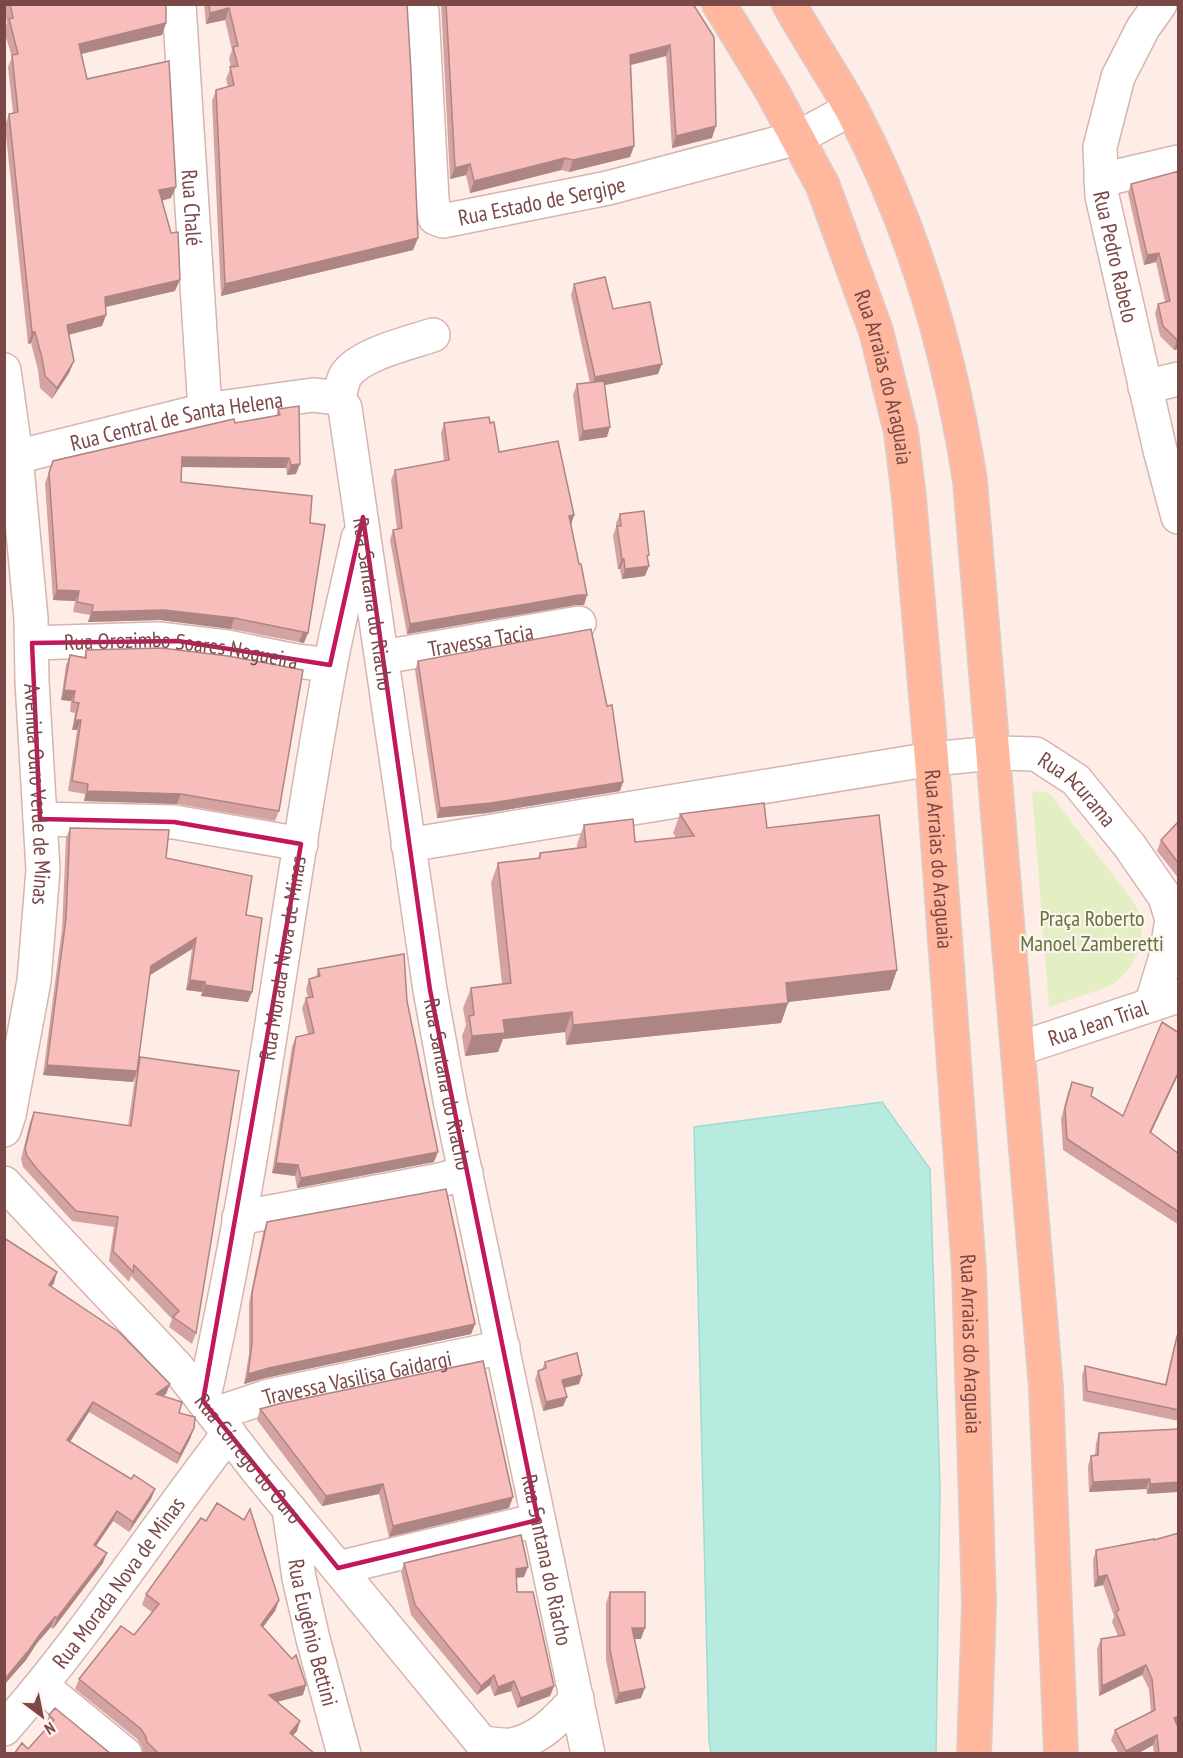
<svg xmlns="http://www.w3.org/2000/svg" width="1183" height="1758" font-family="'PT Sans Narrow',sans-serif">
	<rect width="100%" height="100%" fill="#feede6"/>
	<path fill="#e3eec3" d="M1032 791 1049 793 1130 897C1153 927 1140 967 1110 986L1049 1007Z"/>
	<path fill="#b8ebe0" stroke="#9dddd1" stroke-width="1.5" d="M882 1102 930 1169 940 1489 936 1753H711L709 1741 694 1127Z"/>
	<g fill="none" stroke-linecap="round" stroke-linejoin="round">
		<defs>
			<g id="minor">
				<path id="s1" d="M179 4 205 410"/>
				<path id="s2" d="M420 4 422 12 432 199 435 218 443 221 608 188 797 138 851 109"/>
				<path id="s3" d="M1160 4 1143 28 1118 77 1100 147 1102 196 1160 450 1178 517"/>
				<path d="M1101 180 1178 162"/>
				<path id="s4" d="M4 370 16 457 31 618 32 681 43 870 34 981 9 1115 4 1130"/>
				<path d="M1145 387 1178 379"/>
				<path d="M339 398C341 391 342 381 346 375 360 354 409 343 433 335"/>
				<path id="s5" d="M4 460 205 410 313 395 339 398 345 408 430 990 450 1100 588 1754"/>
				<path id="s6" d="M32 643 158 639 227 647 296 661 330 665"/>
				<path id="s7" d="M383 657 579 623"/>
				<path d="M40 819 174 822 301 844"/>
				<path id="s8" d="M408 845 932 759 993 753 1036 754 1076 780 1129 845 1165 897 1172 920 1165 960 1151 1005"/>
				<path id="s9" d="M1018 1049 1178 996"/>
				<path id="s10" d="M4 1183 177 1367 257 1470 491 1754"/>
				<path d="M239 1218 440 1180 466 1173"/>
				<path id="s11" d="M203 1401C258 1159 285 911 330 667 338 623 349 581 358 538"/>
				<path id="s12" d="M215 1414 269 1396 503 1347"/>
				<path id="s13" d="M289 1509 299 1578 313 1639 344 1754"/>
				<path d="M338 1568 538 1520"/>
				<path d="M42 1686 125 1754"/>
				<path id="s14" d="M4 1729C87 1635 153 1531 229 1433"/>
				<path d="M483 1743C492 1744 503 1746 512 1745 540 1739 558 1719 577 1698"/>
			</g>
			<g id="major">
				<path id="s15" d="M719 4 772 91 823 186 876 331 901 432 909 498 934 788 969 1270 979 1603 974 1754"/>
				<path d="M789 4C809 40 832 74 852 110 913 225 950 352 970 481L1046 1388 1061 1754"/>
			</g>
		</defs>
		<use href="#minor" stroke="#d6b4b0" stroke-width="36"/>
		<use href="#major" stroke="#dacccc" stroke-width="36"/>
		<use href="#minor" stroke="#fff" stroke-width="33"/>
		<use href="#major" stroke="#ffb89d" stroke-width="33"/>
	</g>
	<path fill="#d4a3a1" d="M4 4H166V23L162 35 82 54 87 79 171 198 162 201 175 291 105 307 106 315 102 326 69 335 74 361 69 373 52 399 40 388 38 370 31 343 28 344 5 126 9 114 13 113 8 67 12 57 4 31 7 23 4 10Z
		M204 4H407L418 238 413 250 221 296 212 101 216 90 228 87 226 79 231 67 229 59 232 50 225 20 206 24Z
		M441 4H693L712 138 672 148 666 56 631 65 634 146 630 157 569 172 561 170 470 193 466 175 450 179Z
		M1179 171V349L1174 350 1160 336 1155 313 1158 304 1165 302 1156 262 1144 265 1128 193 1131 184Z
		M574 284 613 309 658 374 604 385 607 437 579 441 573 395 577 384 590 383 571 295Z
		M278 409 296 474 287 475 286 468 182 467 181 482 310 523 304 643 231 629 160 620 88 622 90 615 73 612 75 601 53 600 45 483 53 461 235 423 276 416Z
		M444 423H490L499 452 574 515 571 525 579 564 587 595 584 605H576L407 634 390 540 393 530 397 529 391 480 395 470 444 461 441 433Z
		M620 514 648 560 645 576 622 579 620 569H618L613 536 616 527V523Z
		M86 650 279 811 275 821 177 804 84 801 85 794 68 791 77 730H72L75 713 70 712 71 701 61 700 66 665 70 655 84 657Z
		M418 661 620 791 487 813 437 818 415 670Z
		M680 814 767 828 897 970 890 990 788 1002 781 1023 566 1045 565 1032 503 1039 498 1052 465 1056 462 1036 466 1025 463 1008 471 988 502 984 491 883 498 863 538 858 540 853 577 849V844L584 825 635 842 676 838 673 833Z
		M1179 821V879L1157 851 1161 840Z
		M70 828 166 858 246 915 248 1002 201 996 202 992 186 990 192 949 150 975 138 1062 140 1057 196 1333 192 1344 169 1327 172 1319 131 1276 129 1282 109 1261 114 1227 72 1221 34 1179 23 1167 21 1159 30 1122 34 1112 128 1126 135 1077 133 1082 43 1075 62 929 66 838Z
		M318 969 407 1001 434 1162 297 1188 295 1176 272 1173 292 1047 296 1037 308 1034 302 1008 306 998H308L306 989 309 979 316 977Z
		M1179 1033V1073L1151 1133 1179 1154V1225L1063 1150 1061 1119 1068 1092 1072 1082 1091 1096 1123 1116Z
		M267 1222 475 1324 471 1334 265 1378 244 1384 249 1354V1303L263 1233Z
		M4 1238 54 1283 51 1287 170 1384 166 1394 164 1396 194 1428 190 1439 177 1464 89 1412 70 1442 131 1479 155 1489 151 1499 129 1532 113 1521 96 1546 103 1563 53 1629 51 1627 37 1643 26 1660 4 1685Z
		M1177 1336H1179V1421L1083 1401 1082 1376 1085 1366 1165 1384 1174 1346Z
		M545 1362 582 1375 579 1384 564 1388 567 1397 563 1406 543 1411 535 1380 538 1371 542 1370Z
		M260 1409 509 1508 389 1537 379 1494 322 1506 257 1420Z
		M1179 1429 1147 1494 1146 1489 1089 1492 1088 1466 1091 1456 1095 1455 1096 1443 1099 1433Z
		M1154 1540 1177 1725 1179 1754H1154L1153 1745 1137 1754H1119L1111 1740 1115 1730 1151 1713 1149 1689 1142 1675 1099 1696 1097 1649 1101 1639 1118 1636 1112 1622 1114 1616 1103 1585 1094 1587 1093 1560 1096 1550Z
		M404 1563 524 1577 516 1578 517 1592 554 1686 550 1696 517 1708 511 1691 494 1696 490 1685 477 1695 411 1615 401 1572Z
		M610 1592 641 1639H634L641 1698 615 1704 606 1660V1603Z
		M146 1594 279 1600 275 1611 263 1627 303 1695 277 1702 300 1721 297 1731 293 1735 315 1754H144L143 1752 142 1747 137 1739 75 1689 79 1679 134 1635 152 1612 142 1605Z
		M49 1715 111 1754 48 1727 46 1725Z"/>
	<path fill="#ad8583" d="M229 8 225 20 206 24 210 13Z
		M166 23 162 35 75 55 79 44Z
		M670 45 666 56 626 66 630 55Z
		M716 126 712 138 672 148 676 136Z
		M634 146 630 157 569 172 573 160Z
		M565 158 561 170 470 193 474 181Z
		M470 164 466 175 450 179 455 168Z
		M176 187 171 198 155 202 159 190Z
		M418 238 413 250 221 296 225 284Z
		M1159 253 1156 262 1144 265 1147 255Z
		M180 280 175 291 101 308 105 297Z
		M106 315 102 326 63 336 67 325Z
		M32 332H35L31 343 28 344Z
		M1177 340H1179V349L1174 350Z
		M74 361 69 373 52 399 57 388Z
		M662 364 658 374 591 388 595 377Z
		M610 427 607 437 579 441 583 431Z
		M182 457 289 458 286 468 179 467Z
		M300 464 296 474 287 475 291 465Z
		M574 515 571 525 569 516Z
		M622 559H624L620 569H618Z
		M649 566 645 576 622 579 625 569Z
		M57 590 79 591 75 601 53 600Z
		M579 595H587L584 605H576L407 634 410 624Z
		M164 610 234 618 231 629 160 620 88 622 92 612Z
		M303 632 308 633 304 643 299 642Z
		M64 690 75 691 71 701 61 700Z
		M75 720H81L77 730H72Z
		M623 782 620 791 487 813 437 818 440 808Z
		M87 791 181 794 177 804 84 801Z
		M196 938 192 949 147 977 151 966Z
		M897 970 890 990 779 1003 786 983Z
		M190 980 205 982 202 992 186 990Z
		M205 985 252 992 248 1002 201 996Z
		M788 1003 781 1023 566 1045 573 1025Z
		M572 1012 565 1032 503 1039 498 1052 465 1056 472 1036 503 1020Z
		M47 1065 137 1071 133 1082 43 1075Z
		M1179 1071V1073L1146 1143 1150 1132Z
		M438 1152 434 1162 297 1188 301 1178Z
		M276 1163 298 1165 295 1176 272 1173Z
		M57 1272 54 1283 45 1296 49 1285Z
		M475 1324 471 1334 265 1378 244 1384 248 1374 269 1368Z
		M582 1375 579 1384 559 1389 562 1380Z
		M170 1384 166 1394 153 1404 156 1394Z
		M567 1397 563 1406 543 1411 546 1402Z
		M93 1402 89 1412 64 1451 67 1440Z
		M194 1428 190 1439 177 1464 180 1454Z
		M1150 1479 1146 1489 1089 1492 1093 1482Z
		M1179 1482V1492L1147 1494 1150 1484Z
		M383 1484 379 1494 322 1506 326 1496Z
		M155 1489 151 1499 129 1532 133 1522Z
		M513 1497 509 1508 389 1537 393 1526Z
		M117 1511 113 1521 90 1555 94 1545Z
		M107 1553 103 1563 53 1629 57 1618Z
		M528 1567 524 1577 512 1578 516 1569Z
		M1107 1575 1103 1585 1094 1587 1098 1577Z
		M279 1600 275 1611 257 1635 261 1625Z
		M55 1617 51 1627 37 1643 26 1660 4 1685V1680L41 1633Z
		M632 1628H645L641 1639H628Z
		M1146 1665 1142 1675 1099 1696 1102 1686Z
		M494 1675 490 1685 477 1695 481 1686Z
		M514 1681 511 1691 494 1696 498 1687Z
		M306 1685 303 1695 265 1705 269 1695Z
		M554 1686 550 1696 517 1708 521 1698Z
		M645 1688 641 1698 615 1704 619 1693Z
		M1179 1716V1724L1170 1728 1174 1718Z
		M300 1721 297 1731 286 1743 290 1733Z
		M1157 1735 1153 1745 1137 1754H1125L1126 1751Z"/>
	<path fill="#f7bebb" stroke="#ad8583" stroke-width="1.5" d="M10 4H166V23L79 44 87 79 169 61 176 187 159 190 171 233 178 232 180 280 105 297 106 315 67 325 74 361 57 388 45 376 42 358 35 332H32L9 114 18 112 12 55 18 54 9 19 13 18Z
		M209 4H407L411 71 418 238 225 284 216 90 234 85 230 67 238 66 233 47 238 46 229 8 210 13Z
		M446 4H693L714 37 716 126 676 136 670 45 630 55 634 146 573 160 565 158 474 181 470 164 455 168Z
		M1179 171V340H1177L1163 326 1158 304 1170 301 1159 253 1147 255 1131 184Z
		M605 277 613 309 650 302 662 364 595 377 574 284Z
		M604 381 610 427 583 431 577 384Z
		M299 406 300 464 291 465 289 458 182 457 181 482 312 496 310 523 325 525 308 633 234 618 164 610 92 612 93 605 77 602 79 591 57 590 49 473 53 461 234 419 235 423 280 415 278 409Z
		M489 417 490 423 494 422 499 452 558 441 574 515 569 516 579 564H581L587 595H579L410 624 393 530 402 528 395 470 449 460 444 423Z
		M644 511 649 555 647 556 649 566 625 569 624 559H622L617 526H621L620 514Z
		M591 629 607 706 612 705 623 782 491 803 440 808 418 661Z
		M161 648 228 656 303 670 279 811 181 794 87 791 88 784 72 781 81 720H75L79 703 73 702 75 691 64 690 70 655 86 658V650Z
		M764 803 767 828 879 815 897 970 786 983 788 1003 573 1025 572 1012 503 1020 505 1033 472 1036 469 1016 474 1015 471 988 511 983 498 863 540 858V853L586 847 584 825 633 819 635 842 694 836 680 814Z
		M1179 821V864L1161 840Z
		M70 828 169 830 166 858 252 876 246 915 262 918 252 992 205 985V982L190 980 196 938 151 966 137 1071 47 1065 66 918Z
		M404 954 407 1001 438 1152 301 1178 298 1165 276 1163 296 1037 314 1033 306 998 313 997 309 979 320 976 318 969Z
		M1162 1022 1179 1033V1071L1150 1132 1179 1154V1212L1067 1139 1065 1108 1072 1082 1093 1088 1091 1096 1123 1116Z
		M140 1057 239 1071 196 1333 173 1317 179 1311 134 1265 133 1272 113 1251 118 1217 76 1211 37 1169 27 1156 25 1149 34 1112 131 1126Z
		M446 1189 475 1324 269 1368 248 1374 252 1344V1293L267 1222Z
		M4 1238 57 1272 49 1285 119 1332 170 1384 156 1394 182 1402 179 1413 195 1417 194 1428 180 1454 93 1402 67 1440 131 1479 134 1475 155 1489 133 1522 117 1511 94 1545 107 1553 57 1618 55 1617 41 1633 29 1650 4 1680Z
		M1177 1336H1179V1410L1087 1391 1085 1366 1166 1385Z
		M577 1353 582 1375 562 1380 567 1397 546 1402 538 1371 546 1368 545 1362Z
		M483 1361 513 1497 393 1526 383 1484 326 1496 260 1409 278 1404Z
		M1179 1429V1482L1150 1484V1479L1093 1482 1091 1456 1098 1455 1099 1433Z
		M217 1503 244 1520 250 1509 279 1600 261 1625 292 1659 296 1655 306 1685 269 1695 300 1721 290 1733 315 1754H159L147 1742 146 1737 141 1729 79 1679 121 1626 134 1635 159 1604 146 1594 201 1518 206 1521Z
		M1179 1533V1716L1174 1718 1179 1730V1754H1159L1157 1735 1126 1751 1115 1730 1155 1710 1152 1679 1146 1665 1102 1686 1101 1639 1125 1635 1116 1612 1119 1610 1107 1575 1098 1577 1096 1550 1154 1539V1540Z
		M521 1535 528 1567 516 1569 517 1592H533L554 1686 521 1698 514 1681 498 1687 494 1675 481 1686 415 1605 404 1563Z
		M610 1592H645V1628H632L645 1688 619 1693 610 1650Z
		M55 1708 111 1754H14L22 1743 28 1749 54 1720 49 1715Z"/>
	<path fill="none" stroke="#c2185b" stroke-width="4.5" stroke-linejoin="round" d="M363 517 430 990 538 1520 338 1568 203 1401 301 844 174 822 40 819 32 643 178 641 330 665Z"/>
	<g text-anchor="middle" stroke-width="4.5" stroke-linejoin="round" paint-order="stroke">
		<g font-size="22" fill="#7b4848" stroke="#fff3ef">
			<text dy="8" stroke="none"><textPath href="#s2" startOffset="324">Rua Estado de Sergipe</textPath></text>
			<text dy="8" stroke="none"><textPath href="#s1" startOffset="204">Rua Chalé</textPath></text>
			<text dy="8" stroke="none"><textPath href="#s3" startOffset="268">Rua Pedro Rabelo</textPath></text>
			<text dy="8" stroke="none"><textPath href="#s15" startOffset="411">Rua Arraias do Araguaia</textPath></text>
			<text dy="8" stroke="none"><textPath href="#s5" startOffset="177">Rua Central de Santa Helena</textPath></text>
			<text dy="8" stroke="none"><textPath href="#s5" startOffset="552">Rua Santana do Riacho</textPath></text>
			<text dy="8" stroke="none"><textPath href="#s7" startOffset="99">Travessa Tacia</textPath></text>
			<text dy="8" stroke="none"><textPath href="#s6" startOffset="150">Rua Orozimbo Soares Nogueira</textPath></text>
			<text dy="8" stroke="none"><textPath href="#s8" startOffset="690">Rua Acurama</textPath></text>
			<text dy="8" stroke="none"><textPath href="#s4" startOffset="426">Avenida Ouro Verde de Minas</textPath></text>
			<text dy="8" stroke="none"><textPath href="#s15" startOffset="897">Rua Arraias do Araguaia</textPath></text>
			<text dy="8" stroke="none"><textPath href="#s11" startOffset="450">Rua Morada Nova de Minas</textPath></text>
			<text dy="8" stroke="none"><textPath href="#s9" startOffset="84">Rua Jean Trial</textPath></text>
			<text dy="8" stroke="none"><textPath href="#s5" startOffset="1038">Rua Santana do Riacho</textPath></text>
			<text dy="8" stroke="none"><textPath href="#s15" startOffset="1383">Rua Arraias do Araguaia</textPath></text>
			<text dy="8" stroke="none"><textPath href="#s12" startOffset="147">Travessa Vasilisa Gaidargi</textPath></text>
			<text dy="8" stroke="none"><textPath href="#s10" startOffset="369">Rua Córrego do Ouro</textPath></text>
			<text dy="8" stroke="none"><textPath href="#s5" startOffset="1524">Rua Santana do Riacho</textPath></text>
			<text dy="8" stroke="none"><textPath href="#s14" startOffset="186">Rua Morada Nova de Minas</textPath></text>
			<text dy="8" stroke="none"><textPath href="#s13" startOffset="126">Rua Eugênio Bettini</textPath></text>
		</g>
		<g font-size="22" fill="#607639" stroke="#fff3ef">
			<text x="1092" y="926">Praça Roberto<tspan x="1092" dy="25">Manoel Zamberetti</tspan></text>
		</g>
	</g>
	<rect width="1183" height="1758" fill="none" stroke="#7b4848" stroke-width="12"/>
	<g transform="translate(42 1716) rotate(148)" stroke="#fff3ef" stroke-width="4.5" paint-order="stroke">
	<path d="M0-4.5L10 22L0 15L-10 22Z" fill="#7b4848"/>
	<text y="-9" font-size="16" font-weight="bold" text-anchor="middle" fill="#7b4848">N</text>
	</g>
</svg>
